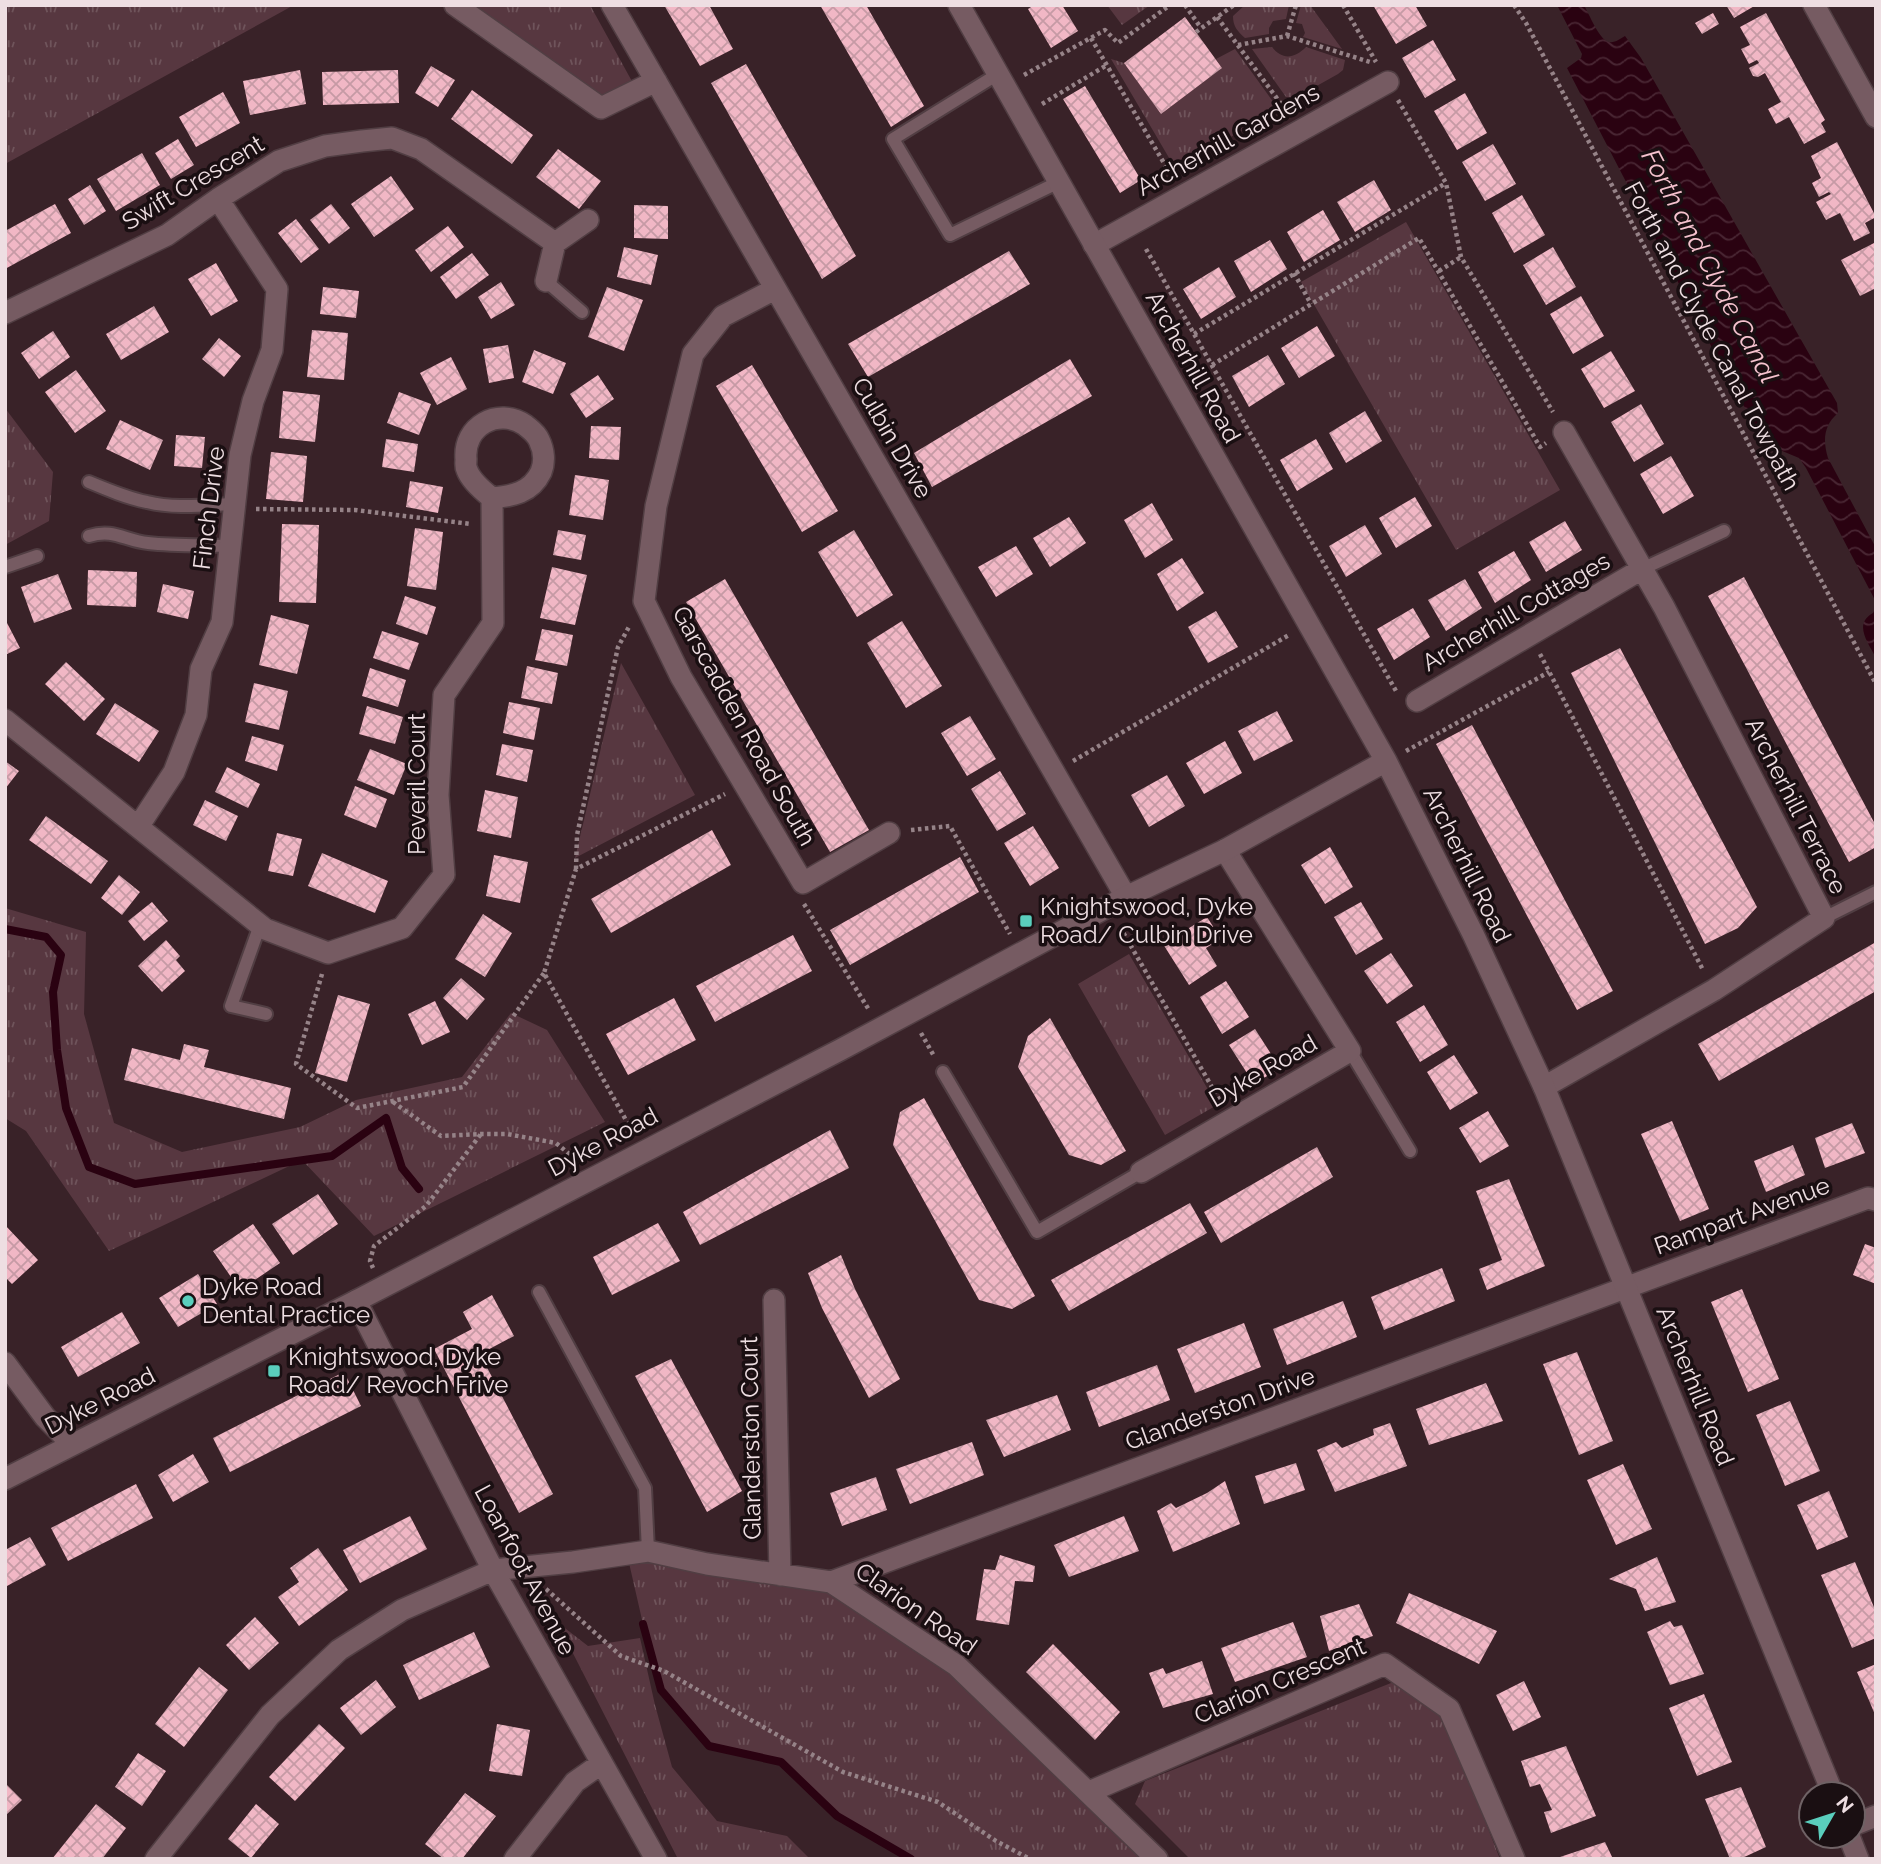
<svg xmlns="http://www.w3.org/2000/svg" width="1881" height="1864" font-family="Raleway,sans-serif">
	<defs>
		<pattern id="grass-tufts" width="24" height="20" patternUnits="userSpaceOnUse" patternTransform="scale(1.75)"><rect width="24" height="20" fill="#573740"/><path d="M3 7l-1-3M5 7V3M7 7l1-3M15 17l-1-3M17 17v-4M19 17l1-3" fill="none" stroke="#6f545b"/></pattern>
		<pattern id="water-waves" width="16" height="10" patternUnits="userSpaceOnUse" patternTransform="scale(1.75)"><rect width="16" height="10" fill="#2a0211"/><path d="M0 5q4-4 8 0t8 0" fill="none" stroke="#492633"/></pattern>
		<pattern id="building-cross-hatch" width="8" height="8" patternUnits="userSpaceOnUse" patternTransform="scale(1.75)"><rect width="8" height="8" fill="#f1b7c5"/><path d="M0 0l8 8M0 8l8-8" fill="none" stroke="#c69aa5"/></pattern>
	</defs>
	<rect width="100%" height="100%" fill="#392228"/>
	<path fill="url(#grass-tufts)" d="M5 5H294L5 164Z
		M464 5H590L634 85 600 99Z
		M1107 5H1150L1122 25Z
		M1245 5H1289L1286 19 1273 21 1269 28V34L1245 38C1237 31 1233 26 1233 16Z
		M1301 5H1310L1342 49 1303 37 1305 33 1302 24 1296 23Z
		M1272 47C1282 60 1294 59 1306 47L1345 60 1343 70 1338 74 1297 97H1286L1252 49Z
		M1235 49 1279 110 1175 168 1111 59 1124 63 1161 113 1222 68 1216 59Z
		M1406 222 1560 490 1456 550 1301 282Z
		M5 408 53 472 49 521 5 545Z
		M621 663 695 795 575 858Z
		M5 908 86 932 84 1014 114 1123 182 1152 300 1127 356 1100 462 1077 511 1013 547 1030 605 1122 374 1236 302 1160 109 1251 26 1131 5 1118Z
		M1129 954 1217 1105 1165 1135 1078 984Z
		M627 1554 831 1582 956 1665 1157 1859H911L837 1816 781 1762 709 1746 661 1690 643 1624Z
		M557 1622 588 1646 640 1638 655 1705 672 1767 717 1821 787 1836 810 1859H678Z
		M1396 1681 1441 1709 1500 1859H1190L1135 1804 1145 1781Z"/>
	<path fill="url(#water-waves)" d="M1557 5H1584C1589 14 1600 41 1609 42 1615 43 1620 39 1625 36L1641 58 1837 403 1838 413C1823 426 1823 441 1828 458L1876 548V602L1806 468 1799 458 1775 448 1760 435 1722 367 1567 68 1581 58 1582 54Z
		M1876 607V658C1868 642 1853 624 1873 613Z"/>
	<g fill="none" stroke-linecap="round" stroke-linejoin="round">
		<path stroke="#2a0211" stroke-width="8" d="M5 929 46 937 61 955 53 992 57 1050 66 1108 89 1167 135 1184 332 1156 386 1118 402 1168 419 1189
			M643 1624 661 1690 709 1746 781 1762 837 1816 911 1859"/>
	</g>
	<path fill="url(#building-cross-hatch)" d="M664 5H709L733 49 700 66Z
		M820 5H866L924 106 891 127Z
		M1034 5H1062L1078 31 1051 48 1028 9Z
		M1373 5H1415L1427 26 1396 44Z
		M1726 5H1756L1734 18Z
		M1713 13 1719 24 1702 34 1695 23Z
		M1766 13 1825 120 1821 123 1826 132 1804 144 1789 117 1776 124 1768 109 1781 102 1765 73 1758 77 1753 76 1749 68 1759 63 1757 60 1749 64 1741 49 1750 45 1740 27Z
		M1185 17 1222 68 1161 114 1124 63Z
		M1433 40 1456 80 1425 98 1402 58Z
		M746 64 856 256 822 279 711 83Z
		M431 66 455 80 438 107 415 93Z
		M300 70 306 104 250 115 243 81Z
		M398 70 399 103 323 105 322 72Z
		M1085 86 1141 180 1120 193 1063 99Z
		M472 90 533 135 512 164 451 119Z
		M223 92 240 123 196 147 179 117Z
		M1465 93 1487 133 1457 150 1434 111Z
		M178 139 194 165 171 179 155 153Z
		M1837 142 1876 217 1865 223 1870 233 1854 241 1840 213 1826 220 1816 202 1831 194 1829 192 1819 197 1812 183 1821 178 1811 156Z
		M1493 144 1516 184 1485 201 1462 162Z
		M558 149 601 181 579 209 536 177Z
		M142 153 160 185 116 211 97 179Z
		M391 176 414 209 374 237 351 204Z
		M1374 180 1391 210 1355 232 1337 202Z
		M90 185 106 211 84 225 68 199Z
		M1522 195 1545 235 1514 253 1492 213Z
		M55 204 71 233 5 269V231Z
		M331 204 350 228 329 244 310 220Z
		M634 205 668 206V239L634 238Z
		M1323 210 1340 240 1304 262 1287 232Z
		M296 219 319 249 301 263 278 233Z
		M448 226 464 247 431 272 415 250Z
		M1270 240 1287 269 1251 292 1234 261Z
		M1876 242V288L1860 296 1841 260Z
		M624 247 658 255 651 285 617 277Z
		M1553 247 1576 287 1546 305 1523 265Z
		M1009 251 1030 284 868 377 848 344Z
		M472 253 489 275 456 299 440 277Z
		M216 263 238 301 211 316 188 279Z
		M1219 267 1236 297 1201 319 1183 289Z
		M501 282 515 305 491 319 478 297Z
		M323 287 359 291 356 318 320 314Z
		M607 287 643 300 624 351 588 337Z
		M1581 296 1604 336 1573 354 1550 314Z
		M154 306 169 332 121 360 106 334Z
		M1317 326 1335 356 1299 378 1281 348Z
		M312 330 348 333 344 380 307 377Z
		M53 331 70 357 39 379 21 353Z
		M219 338 241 356 224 377 202 359Z
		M508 345 514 378 489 383 483 349Z
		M534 350 566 363 553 394 522 382Z
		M1611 351 1635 391 1604 408 1581 369Z
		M1268 355 1285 384 1249 407 1232 376Z
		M451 357 467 389 437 405 420 373Z
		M1070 359 1092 396 932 487 914 453Z
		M752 365 838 511 802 532 716 386Z
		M76 370 106 411 75 433 45 392Z
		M598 375 614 399 586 418 570 394Z
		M283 391 320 395 315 442 279 438Z
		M399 392 431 404 419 435 387 423Z
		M1641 404 1664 444 1634 462 1611 422Z
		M1365 411 1382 441 1346 463 1329 433Z
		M120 420 163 440 150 470 106 449Z
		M591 426 621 427 619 460 589 458Z
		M176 435 205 437 202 468 174 466Z
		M386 439 418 444 414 472 382 467Z
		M1316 439 1333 469 1297 491 1280 460Z
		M271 452 307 456 303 502 266 499Z
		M1671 456 1694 496 1663 514 1640 474Z
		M575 475 609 480 603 520 569 515Z
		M410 481 443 487 438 513 406 507Z
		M1415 497 1432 526 1396 548 1379 518Z
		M1152 503 1173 540 1145 558 1124 520Z
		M1069 517 1086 543 1050 567 1033 538Z
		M1565 521 1582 550 1546 572 1529 542Z
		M282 524 319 525 316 603 279 602Z
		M1365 525 1382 554 1346 577 1329 546Z
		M415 528 443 532 436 590 407 586Z
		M558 530 586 535 581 560 553 555Z
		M854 530 893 595 857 617 818 552Z
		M1016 546 1033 574 996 597 978 567Z
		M1514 551 1531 580 1495 603 1478 572Z
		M1182 558 1204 593 1177 611 1157 574Z
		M552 567 587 575 575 625 540 618Z
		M88 570 137 572 136 607 87 605Z
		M58 574 72 609 34 623 21 587Z
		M1744 577 1876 826V847L1849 862 1708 596Z
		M725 579 869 830 830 852 686 602Z
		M1465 579 1482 608 1446 631 1428 600Z
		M163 584 194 591 188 619 157 612Z
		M405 596 436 607 427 635 396 624Z
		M1413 608 1430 637 1394 660 1377 629Z
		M1216 611 1238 647 1208 663 1188 627Z
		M271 615 309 625 297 674 259 665Z
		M5 619 20 648 5 655Z
		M902 621 942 686 906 708 867 643Z
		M542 629 573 635 567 666 535 660Z
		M382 631 419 643 409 670 373 658Z
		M1620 648 1757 907 1738 928 1705 944 1571 673Z
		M66 662 105 699 84 721 45 684Z
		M527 666 558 673 552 704 521 698Z
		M370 668 406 680 398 707 362 696Z
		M254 683 288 691 279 730 245 722Z
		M509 702 540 708 534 740 503 733Z
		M115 703 159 731 139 762 96 734Z
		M367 706 403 717 395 744 359 734Z
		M1277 711 1293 741 1254 761 1238 731Z
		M970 716 996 759 967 776 941 733Z
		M1472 725 1613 991 1577 1010 1436 744Z
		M252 736 284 745 277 771 245 761Z
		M1225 741 1242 773 1204 794 1186 763Z
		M502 744 533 750 527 782 496 775Z
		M370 749 407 764 394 795 357 780Z
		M5 761 19 771 5 789Z
		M227 767 260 784 248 808 215 792Z
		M1000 771 1026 814 997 831 971 789Z
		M1167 775 1185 806 1149 827 1131 795Z
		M355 786 387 799 376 828 344 815Z
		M485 790 518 797 511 838 477 831Z
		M205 800 238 816 226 841 193 825Z
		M46 816 108 861 91 884 29 840Z
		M1033 826 1059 868 1030 886 1004 843Z
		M712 830 731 865 611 933 591 899Z
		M277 833 302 839 293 876 268 871Z
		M1330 847 1353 887 1325 904 1301 865Z
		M322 853 388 881 375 913 308 886Z
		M494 855 528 862 520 903 486 896Z
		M960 857 979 892 850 965 830 930Z
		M119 875 140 892 122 915 101 898Z
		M152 902 168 921 144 941 128 921Z
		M1361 902 1383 939 1356 955 1334 917Z
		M483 914 512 933 485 977 455 959Z
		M1207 917 1221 939 1206 948 1217 966 1189 985 1163 944Z
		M793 935 812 971 715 1022 696 986Z
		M166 940 180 956 176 960 185 971 162 992 138 966Z
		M1876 942V991L1719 1081 1698 1044Z
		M1391 953 1413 986 1387 1004 1364 971Z
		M461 978 485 999 467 1020 443 998Z
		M1226 981 1249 1017 1222 1034 1200 997Z
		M338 995 370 1004 347 1082 315 1073Z
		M674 998 696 1040 628 1075 606 1034Z
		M435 1001 450 1032 422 1045 408 1014Z
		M1424 1005 1448 1045 1420 1062 1396 1022Z
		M1050 1018 1126 1151 1101 1165 1069 1155 1018 1067 1028 1036Z
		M1255 1029 1280 1068 1254 1084 1229 1045Z
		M184 1044 209 1050 204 1067 291 1088 284 1119 124 1080 132 1048 180 1060Z
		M1454 1055 1478 1093 1450 1110 1427 1072Z
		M924 1098 1035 1296 1012 1309 979 1300 893 1145 900 1112Z
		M1488 1111 1509 1146 1480 1163 1459 1128Z
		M1672 1121 1709 1209 1680 1221 1641 1134Z
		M1852 1123 1865 1153 1825 1168 1815 1138Z
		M830 1130 849 1168 700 1245 683 1212Z
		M1793 1145 1805 1175 1766 1192 1754 1161Z
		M1317 1147 1333 1177 1221 1243 1204 1212Z
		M1509 1179 1545 1266 1487 1290 1479 1269 1502 1260 1476 1191Z
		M318 1194 338 1224 293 1255 272 1224Z
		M1190 1203 1207 1233 1069 1311 1051 1280Z
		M658 1223 680 1261 612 1295 593 1257Z
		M253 1224 280 1263 240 1290 213 1251Z
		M5 1225 38 1260 12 1284 5 1277Z
		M1865 1244 1876 1248V1284L1853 1275Z
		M841 1255 855 1289 900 1379 869 1398 822 1308 808 1273Z
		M1442 1268 1455 1301 1384 1330 1371 1297Z
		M198 1274 217 1304 178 1327 159 1298Z
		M1742 1289 1779 1379 1748 1392 1711 1302Z
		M492 1295 514 1336 480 1354 553 1494 519 1513 434 1349 472 1329 463 1312Z
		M1343 1301 1357 1337 1287 1365 1273 1329Z
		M122 1312 140 1343 78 1377 61 1347Z
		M1244 1323 1261 1367 1195 1393 1177 1349Z
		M1577 1352 1613 1441 1579 1455 1543 1364Z
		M671 1359 742 1491 707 1512 635 1376Z
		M1157 1365 1170 1400 1099 1427 1086 1392Z
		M344 1372 361 1406 230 1472 213 1438Z
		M1486 1383 1503 1421 1429 1445 1416 1409Z
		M1057 1395 1071 1430 1004 1457 986 1420Z
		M1790 1401 1820 1471 1785 1486 1756 1415Z
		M1390 1423 1407 1466 1335 1492 1317 1450 1336 1442 1342 1448 1374 1435 1373 1429Z
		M972 1442 984 1475 910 1504 896 1469Z
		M193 1454 209 1482 173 1502 158 1475Z
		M1296 1463 1305 1490 1264 1504 1255 1476Z
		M1623 1464 1652 1529 1616 1545 1587 1480Z
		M876 1477 887 1510 842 1526 830 1493Z
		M1225 1481 1240 1524 1173 1552 1157 1511 1171 1503 1176 1508 1207 1493Z
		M136 1484 153 1518 68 1561 51 1528Z
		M1829 1491 1848 1537 1817 1550 1797 1505Z
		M410 1516 427 1549 360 1583 343 1550Z
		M1124 1516 1139 1551 1069 1577 1054 1545Z
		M30 1537 46 1565 7 1586 5 1582V1550Z
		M318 1548 348 1590 299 1626 278 1597 299 1582 290 1568Z
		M1000 1555 1035 1566 1033 1582 1015 1581 1009 1625 976 1620 984 1569 995 1570Z
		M1657 1557 1676 1602 1645 1611 1636 1589 1609 1579Z
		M1855 1562 1876 1612V1638L1852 1648 1821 1575Z
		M1409 1593 1497 1631 1479 1664 1396 1623Z
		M1359 1604 1373 1636 1329 1651 1320 1616Z
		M255 1617 279 1643 249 1670 226 1645Z
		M1670 1621 1674 1627 1682 1625 1704 1674 1670 1685 1647 1632Z
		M1293 1622 1307 1657 1235 1682 1221 1648Z
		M474 1632 490 1667 419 1700 403 1665Z
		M1053 1644 1120 1712 1095 1740 1026 1672Z
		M1202 1661 1213 1694 1163 1708 1149 1673 1163 1668 1166 1674Z
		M1876 1664V1717L1857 1672Z
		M199 1667 228 1690 184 1747 155 1724Z
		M376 1680 396 1707 361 1735 340 1708Z
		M1524 1681 1541 1717 1513 1731 1496 1695Z
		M1704 1694 1732 1762 1697 1776 1669 1708Z
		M319 1724 345 1748 295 1801 269 1777Z
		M497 1724 530 1730 522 1776 489 1771Z
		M1566 1746 1596 1816 1551 1833 1544 1812 1552 1810 1540 1784 1530 1787 1521 1761Z
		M138 1753 166 1771 142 1806 115 1787Z
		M5 1783 22 1800 5 1816Z
		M1741 1787 1766 1847 1740 1859H1730L1705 1799Z
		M465 1793 496 1816 462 1859H444L425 1844Z
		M96 1804 126 1828 102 1859H52Z
		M256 1804 279 1824 251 1858 228 1839Z
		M1605 1842 1613 1859H1557V1858Z"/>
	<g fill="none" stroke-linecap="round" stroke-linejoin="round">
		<defs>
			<path id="lane" d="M998 74 893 139 950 235 1059 182
				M546 281 582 312
				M89 482C108 490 127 498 147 502 175 509 206 505 235 504
				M89 536C114 528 125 541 148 543 175 546 203 545 231 546
				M5 567 37 556
				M1642 569 1724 531
				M1824 918 1876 892
				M260 925 231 1006 266 1014
				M1350 1051 1410 1151
				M943 1072 1037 1232 1141 1172
				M539 1292 645 1488 648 1551"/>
			<path id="street" d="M455 5 601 108 656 81
				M612 5 1126 897
				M1814 5 1876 117
				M1094 245 1388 82
				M546 281 555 243 588 220
				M775 289 723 316 693 354 656 506 644 601 681 677 803 883 889 833
				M5 313 167 235 218 199 279 161 325 146 362 141 392 138 421 149 555 243
				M1417 701 1642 569
				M5 720 265 929 328 953 402 928 444 875 438 795 444 695 493 623 492 498C483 491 471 481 467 470 465 466 466 463 466 459 463 426 498 407 525 425 531 430 536 433 539 440 544 450 545 462 541 472 531 493 512 496 492 498
				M138 827 174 772 196 715 201 669 222 622 240 455 253 401 272 350 277 289 218 199
				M1544 1087 1714 990 1824 918 1664 607 1564 432
				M1141 1172 1350 1051 1225 850
				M774 1300 780 1575
				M356 1301 493 1570 656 1859
				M5 1363 45 1417 72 1444
				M831 1582 1868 1198 1876 1200
				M1089 1792 1385 1664 1449 1709 1514 1859
				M1853 1825 1876 1816
				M156 1859 270 1715 339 1650 402 1610 493 1570 573 1562 648 1551 707 1564 831 1582 956 1665 1157 1859
				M515 1859 575 1782 602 1763"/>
			<path id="secondary" d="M959 5 1386 761 1473 934 1544 1087 1833 1794
				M5 1479 356 1301 840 1050 1126 897 1225 850 1386 761
				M1849 1836 1858 1859"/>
		</defs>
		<use href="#lane" stroke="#513e43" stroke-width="16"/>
		<use href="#street" stroke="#513e43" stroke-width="24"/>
		<use href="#secondary" stroke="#513e43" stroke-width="24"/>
		<path stroke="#968388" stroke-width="4.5" stroke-dasharray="3.5 3.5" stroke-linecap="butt" d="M1185 5 1201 28
			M1343 5 1376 62
			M1514 5 1526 23 1876 684
			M1217 17 1287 112
			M1196 32 1234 5
			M1287 36 1296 5
			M1091 38 1172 177
			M1238 45 1287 36 1373 63
			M1024 75 1105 30 1118 43 1170 5
			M1398 100 1446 183 1461 257 1553 412
			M1042 104 1107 65
			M1146 249 1396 691 1398 690
			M1439 271 1461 257
			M1294 273 1311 304
			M1194 334 1446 183
			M1212 365 1419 238 1540 447 1546 443
			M256 509 355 510 471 524
			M1540 654 1703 970
			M1406 751 1549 672
			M1073 761 1289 635
			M911 830 950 826 1010 934
			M576 869 577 835 618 647 630 625
			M804 904 869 1010
			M1120 927 1220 1101
			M322 974 296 1064 357 1108 463 1087 544 973
			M921 1033 934 1056
			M393 1102 441 1136 481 1134H507L556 1143 579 1162
			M632 1131 544 973 576 869 725 794
			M373 1268 370 1261 374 1246 426 1206 481 1134
			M546 1589 621 1656 664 1671 843 1772 938 1802 996 1841 1030 1859"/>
		<use href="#lane" stroke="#765b62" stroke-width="12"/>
		<use href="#street" stroke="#765b62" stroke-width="21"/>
		<use href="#secondary" stroke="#765b62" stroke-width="21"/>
	</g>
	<g fill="#5acebd" stroke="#1a0f12" stroke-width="2.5">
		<rect x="1019" y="914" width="14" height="14" rx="3.5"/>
		<circle cx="188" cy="1301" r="7"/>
		<rect x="267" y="1364" width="14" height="14" rx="3.5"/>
	</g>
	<g text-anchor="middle" stroke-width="7" stroke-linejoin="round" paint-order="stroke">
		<g font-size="24" fill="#eedee2" stroke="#1a0f12">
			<text transform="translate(1228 140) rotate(-29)" y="8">Archerhill Gardens</text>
			<text transform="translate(193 183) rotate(-31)" y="8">Swift Crescent</text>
			<text transform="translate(1712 336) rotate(62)" y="8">Forth and Clyde Canal Towpath</text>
			<text transform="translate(1193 367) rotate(61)" y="8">Archerhill Road</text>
			<text transform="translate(892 438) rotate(60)" y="8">Culbin Drive</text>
			<text transform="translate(209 508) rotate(-83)" y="8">Finch Drive</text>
			<text transform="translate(1516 612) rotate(-30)" y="8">Archerhill Cottages</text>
			<text transform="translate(744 726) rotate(61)" y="8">Garscadden Road South</text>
			<text transform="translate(417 784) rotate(-90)" y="8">Peveril Court</text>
			<text transform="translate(1796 806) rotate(63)" y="8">Archerhill Terrace</text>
			<text transform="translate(1467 865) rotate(64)" y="8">Archerhill Road</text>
			<text transform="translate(1263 1071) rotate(-30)" y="8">Dyke Road</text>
			<text transform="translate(603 1142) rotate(-28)" y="8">Dyke Road</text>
			<text transform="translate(1742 1216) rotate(-20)" y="8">Rampart Avenue</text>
			<text transform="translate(1695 1386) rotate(68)" y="8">Archerhill Road</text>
			<text transform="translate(100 1401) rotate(-27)" y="8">Dyke Road</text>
			<text transform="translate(1220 1409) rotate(-20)" y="8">Glanderston Drive</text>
			<text transform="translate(751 1438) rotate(-91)" y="8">Glanderston Court</text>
			<text transform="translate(525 1570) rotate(62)" y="8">Loanfoot Avenue</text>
			<text transform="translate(916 1609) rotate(35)" y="8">Clarion Road</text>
			<text transform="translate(1280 1681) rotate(-23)" y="8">Clarion Crescent</text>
		</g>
		<g font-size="24" fill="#eedee2" stroke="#1a0f12" text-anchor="start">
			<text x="1040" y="915">Knightswood, Dyke<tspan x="1040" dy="28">Road/ Culbin Drive</tspan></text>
			<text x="202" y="1295">Dyke Road<tspan x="202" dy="28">Dental Practice</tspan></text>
			<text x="288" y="1365">Knightswood, Dyke<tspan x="288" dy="28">Road/ Revoch Frive</tspan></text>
		</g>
		<g font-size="26" font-style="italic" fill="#f5c2ce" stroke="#1a0f12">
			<text transform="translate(1710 266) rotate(62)" y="9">Forth and Clyde Canal</text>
		</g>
	</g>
	<rect width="1881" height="1864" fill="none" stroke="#eedee2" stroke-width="14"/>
	<g transform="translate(1832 1815) rotate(51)"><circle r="33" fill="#1a0f12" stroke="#6f6265" stroke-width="2"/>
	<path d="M0-5L12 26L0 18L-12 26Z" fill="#5acebd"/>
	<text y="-10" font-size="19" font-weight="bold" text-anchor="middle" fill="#eedee2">N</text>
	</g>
</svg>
